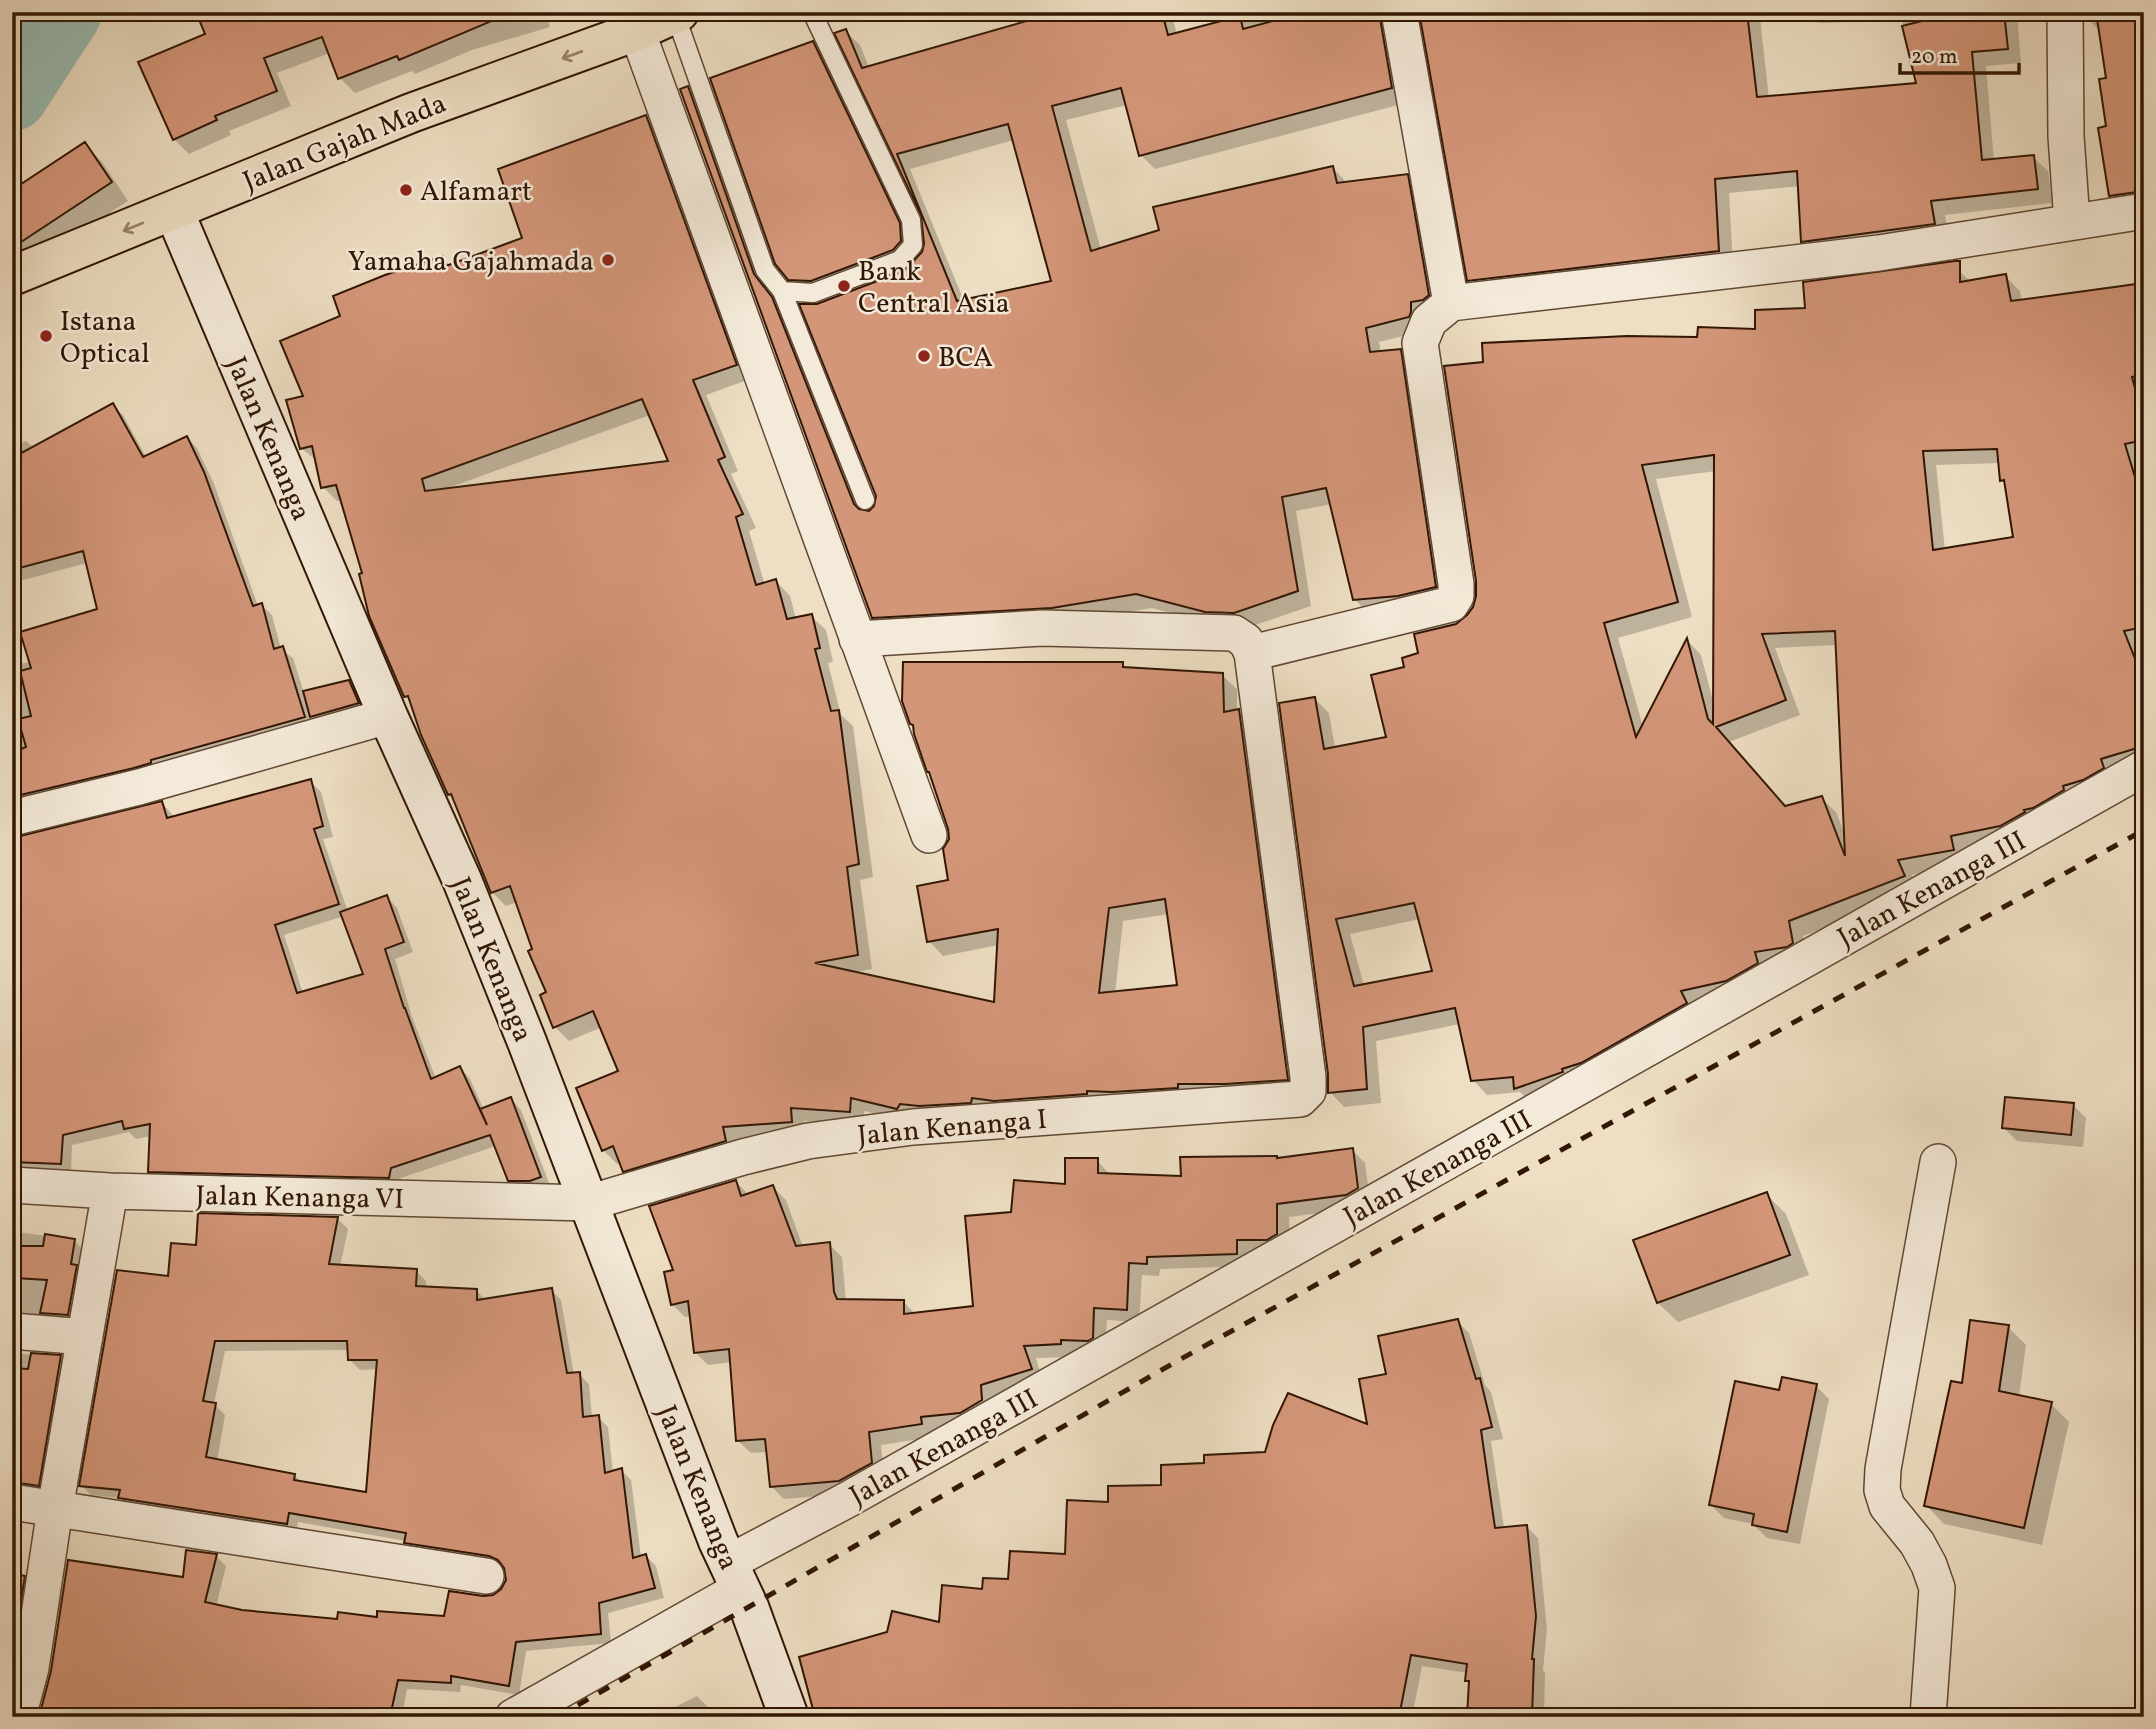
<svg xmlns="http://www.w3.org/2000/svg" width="2156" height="1729" font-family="Vollkorn,serif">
	<rect width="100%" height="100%" fill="#eedfc4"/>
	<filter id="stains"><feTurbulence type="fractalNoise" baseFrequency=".00286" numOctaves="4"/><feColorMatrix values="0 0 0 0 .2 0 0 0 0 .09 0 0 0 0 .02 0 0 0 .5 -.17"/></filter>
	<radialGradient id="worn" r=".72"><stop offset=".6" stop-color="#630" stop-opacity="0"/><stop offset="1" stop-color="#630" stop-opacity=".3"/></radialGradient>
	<path fill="#0003" fill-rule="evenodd" d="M12 12H19L12 32Z
		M198 12H545L550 27 472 50 415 74 412 71 355 93 340 78 330 53 277 73 291 106 229 131 231 135 189 154 174 139 207 35Z
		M1051 12H1171L1177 35 1236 19 1233 12H1399L1406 103 1155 169 1141 155 1127 105 1066 120 1101 250 1161 231 1333 168 1348 184 1407 176 1422 191 1443 310 1423 331 1379 342 1381 353 1400 351 1415 366 1450 601 1369 613 1354 599 1332 504 1296 511 1311 606 1249 627 1220 626 1152 608 1068 622 888 632 873 617 688 88 702 103 768 290 786 313 865 512 869 513 876 507 877 496 816 305 789 279 813 43 839 69 925 249 926 244 923 215 837 34 845 31 860 45 869 67 1052 16ZM1014 140 1053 283 964 301 910 169Z
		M1421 12H2017L2021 63 1986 66 1994 161 2033 157 2048 171 2052 203 1945 215 1949 238 1817 256 1803 241 1800 186 1729 193 1733 265 1484 295 1469 280ZM1760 18 1824 23 1902 20 1918 85 1769 98Z
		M2086 12H2144V207L2125 210 2111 195 2108 80 2100 31 2087 18Z
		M646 117 660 131 750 379 706 395 738 471 731 474 756 528 749 531 765 585 776 581 790 596 796 619 811 616 826 630 833 662 828 663 841 715 853 726 873 877 860 880 872 969 851 973 996 1004 999 945 943 956 929 941 950 881 1122 663 1127 669 1222 675 1237 689V711L1253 725 1301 1093 911 1122 864 1111V1125L804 1121 805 1135 639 1185 625 1171 621 1162 617 1164 603 1150 621 1072 602 1027 569 1041 555 1027 549 993 517 902 506 906 492 892 456 801 449 794 412 703 405 696 342 500 337 501 323 487 317 461 301 448 305 397 342 317 443 258 450 266 524 239ZM650 415 671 463 448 488ZM1169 914 1179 987 1115 994 1123 921Z
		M84 144 102 162 128 201 12 276V192Z
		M1959 271 1971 282 2005 276 2020 291 2022 301 2144 283V457L2138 459 2144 477V764L1967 864 1912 875 1918 891 1803 936 1807 958 1530 1102 1520 1092 1487 1095 1473 1080 1460 1024 1376 1041 1381 1103 1344 1107 1330 1092 1315 699 1329 713 1335 748 1388 738 1406 668 1420 654 1469 617 1699 339 1757 331 1807 309ZM2000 463 2002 480 2007 485 2015 539 1945 550 1936 465ZM1716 471 1713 701 1701 655 1688 641 1643 727 1618 638 1692 617 1656 479ZM1837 645 1845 835 1836 812 1821 798 1786 808 1729 742 1800 715 1775 648ZM1420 919 1434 972 1364 986 1350 934Z
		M112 405 123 415 146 457 187 438 197 448 214 484 258 606 261 605 272 615 281 649 293 658 304 693 348 681 354 688 364 709 318 722 310 715 314 728 12 812V665L31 662 99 610 87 563 23 580 13 570 12 446 26 441 34 448Z
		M310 781 321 792 333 837 323 839 348 912 387 897 397 908 413 952 395 959 412 1017 436 1079 460 1068 470 1079 484 1110 511 1099 521 1110 551 1188 520 1191 509 1180 496 1146 401 1178 399 1188 160 1182 149 1171 151 1136 136 1139 129 1132 72 1145 71 1173 12 1179V839L162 803 172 814 173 818ZM344 916 365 975 303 993 284 935Z
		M2073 1105 2086 1118 2083 1147 2017 1141 2004 1128Z
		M1352 1150 1365 1163 1370 1201 1359 1208 1289 1217 1290 1247 1281 1252H1249V1266L1160 1269 1159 1276 1142 1275 1139 1322 1107 1320 1105 1351 1102 1353 1073 1352V1357L1036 1358 1043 1382 993 1397 994 1413 973 1426 933 1430 934 1437 881 1445 884 1476 853 1493 784 1499 771 1486 768 1452 751 1453 738 1441 732 1362 708 1365 695 1352 691 1316 685 1317 672 1304 736 1182 749 1195 773 1187 786 1200 803 1247 829 1244 842 1257 846 1301 904 1302 916 1315 975 1307 1013 1213 1067 1186 1097 1160 1110 1175 1182 1178 1278 1160Z
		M1766 1194 1786 1214 1809 1275 1678 1322 1658 1303Z
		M12 1211 18 1216V1232L74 1240 84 1251 78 1325 12 1324Z
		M338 1219 348 1229 340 1267 416 1271 426 1281V1289L477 1291 486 1301 551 1290 561 1300 574 1375 579 1374 589 1384 592 1417H598L608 1427 613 1472 621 1470 631 1480 641 1557 646 1556 656 1566 664 1598 608 1613 611 1643 526 1651 519 1695 461 1685 460 1692 407 1689 402 1717H41L184 1579 216 1556 226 1566 216 1606 242 1611 339 1621 445 1618 484 1598 495 1596 503 1589 507 1580 506 1568 416 1552 406 1541 298 1522 296 1534 130 1508 121 1498 91 1495 81 1485 169 1278 197 1247ZM349 1350V1359L360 1370 378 1369 367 1494 302 1483 294 1475 217 1461 225 1415 214 1404 225 1351Z
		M1457 1321 1469 1333 1485 1385 1491 1392 1503 1439 1491 1441 1504 1528 1526 1526 1538 1538 1547 1629 1543 1670 1545 1673 1544 1717H1469L1471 1684 1467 1680 1468 1673 1422 1666 1412 1717H817L984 1591 1067 1556 1110 1504 1163 1487 1206 1465 1266 1453 1370 1427 1388 1375Z
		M2008 1327 2026 1345 2019 1397 2051 1404 2069 1422 2042 1545 1944 1524 1926 1505 1964 1385Z
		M12 1353 60 1357 71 1367 49 1495 12 1496Z
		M1816 1386 1829 1399 1800 1544 1767 1538 1753 1524 1724 1518 1711 1505 1780 1392Z
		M12 1575 24 1578 34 1588 12 1707Z
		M697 1696 707 1706 713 1717H656Z"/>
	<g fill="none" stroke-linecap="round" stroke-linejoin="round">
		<path stroke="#99bdb4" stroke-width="72" d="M12 95 66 12"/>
	</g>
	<path fill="#d49679" stroke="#311604" stroke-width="2" fill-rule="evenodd" d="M196 12H513L399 60 397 56 338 79 322 37 264 58 277 91 215 116 217 120 173 140 138 62 205 34Z
		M1058 12H1162L1168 35 1240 16 1243 29 1306 12H1379L1392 88 1139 156 1121 88 1052 106 1091 251 1159 230 1153 207 1333 166 1337 183 1408 174 1429 295 1423 300 1411 302V312L1409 317 1366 328 1370 352 1401 349 1436 587 1398 596 1353 600 1326 488 1282 497 1298 591 1234 613 1205 612 1136 594 1052 608 872 618 680 89 688 86 754 274 772 297 854 504 859 509 869 511 874 506 876 496 799 304H817L904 271 922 252 924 244 921 215 834 33 846 29 862 68ZM1008 124 1051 281 957 301 897 154Z
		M1419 12H1747L1757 97 1916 83 1902 26 1958 12H2004L2008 49 1972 52 1982 160 2034 155 2038 189 1931 201 1935 224 1801 242 1797 171 1715 179 1719 251 1467 281Z
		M2096 12H2144V191L2109 196 2098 128 2106 126 2099 79 2106 78Z
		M813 41 900 223 901 241 893 250 811 281 788 280 775 264 710 78Z
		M646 115 737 365 693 380 725 457 718 460 743 514 736 517 756 585 776 579 787 619 812 614 820 648 815 649 831 711 839 710 859 864 847 867 858 955 815 963 994 1002 998 929 927 942 917 886 948 880 943 849 949 839 948 829 929 772H927L914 734 913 725 910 724 902 701 903 662H1123V667L1223 673 1224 712 1239 709 1288 1080 1225 1084H1178V1088L1112 1092 1087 1091V1094L994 1101 972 1098 971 1103 919 1106 900 1104 897 1109 851 1098 850 1112 791 1108 792 1122 723 1127 726 1141 623 1172 613 1146 602 1151 576 1088 618 1071 593 1011 553 1028 540 995 546 992 528 951 532 949 510 886 491 893 451 794 448 795 421 735 408 696 404 697 369 616 359 574 362 573 336 485 321 488 312 446 300 449 286 400 303 396 280 341 340 316 333 296 385 275 443 256 446 266 522 238 498 169ZM642 399 668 461 425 491 422 479ZM1165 899 1177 985 1099 993 1109 908Z
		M85 142 112 182 12 248V190Z
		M1955 261H1960V282L2006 274 2011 301 2144 283V374L2132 377 2144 422V440L2125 444 2144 507V627L2124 631 2144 681V746L2101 759 2104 768 2083 780 2063 786 2064 790 2033 808 2024 810 2025 812 2000 826 1951 836 1954 850 1898 860 1905 876 1789 921 1793 943 1787 947 1755 952 1758 963 1726 981 1681 991 1687 1003 1581 1063 1562 1069 1563 1072 1514 1089 1513 1077 1471 1081 1455 1008 1363 1027 1367 1089 1328 1093V1074L1279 703 1315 697 1324 749 1386 737 1371 675 1404 667 1402 658 1418 653 1414 634 1456 624 1467 615 1473 607 1476 596V581L1444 366 1483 362 1482 343 1627 336 1697 337 1698 327 1755 329V310L1805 308 1803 282ZM1997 449 2000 481 2004 480 2013 537 1933 550 1923 451ZM1714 455 1713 724 1708 719 1687 638 1636 737 1604 623 1678 602 1642 465ZM1835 631 1845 856 1822 796 1785 806 1716 727 1786 700 1762 634ZM1414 903 1432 971 1354 986 1336 919Z
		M113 403 143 457 187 436 204 472 253 606 262 603 274 649 283 646 305 717 151 760V763L134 768 12 797V753L26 747 18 719 31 716 20 671 31 668 20 632 97 609 83 551 12 570V458Z
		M349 680 359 703 310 717 303 691Z
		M311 779 323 826 314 829 339 904 275 925 297 993 363 974 340 912 387 895 404 942 385 949 404 1008H405L431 1079 460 1066 487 1125 480 1109 511 1097 541 1177 530 1181H508L490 1135 391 1168 389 1178 148 1172 150 1124 124 1129 122 1121 63 1135 61 1164 12 1162V838L162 801 167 818Z
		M2005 1097 2074 1103 2071 1135 2002 1128Z
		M1353 1148 1358 1188 1346 1195 1277 1204V1234L1267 1240H1237V1254L1147 1257V1264L1129 1263 1127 1310 1094 1308 1093 1338 1088 1341 1061 1340V1344L1024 1346 1032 1369 981 1385 982 1400 960 1413 921 1417 922 1424 869 1432 872 1463 839 1481 770 1487 765 1439 736 1441 729 1349 694 1353 688 1301 671 1305 664 1272 673 1270 649 1206 736 1180 741 1196 773 1185 796 1246 830 1242 834 1292 837 1299 904 1300V1314L973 1306 965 1216 1011 1212 1014 1180 1065 1184V1158H1098V1173L1181 1176 1180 1157 1277 1156V1158Z
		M1767 1192 1790 1255 1657 1303 1633 1240Z
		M198 1213 338 1217 329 1264 417 1269 416 1286 477 1289V1300L552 1288 567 1373 580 1372 583 1417 599 1415 605 1473 622 1468 633 1558 646 1554 655 1588 599 1603 601 1634 516 1642 509 1686 451 1676V1683L398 1680 390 1717H39L51 1671 68 1560 183 1577 186 1550 217 1554 205 1602 242 1610 337 1619 338 1612 377 1617V1611L444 1616 449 1591 483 1596 493 1595 501 1589 506 1580 504 1568 498 1560 489 1556 404 1543 406 1533 289 1513 287 1524 118 1498 120 1490 79 1486 117 1270 168 1276 171 1243 196 1245ZM215 1341H347L348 1360H377L366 1492 294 1480 295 1474 206 1457 216 1403 203 1401Z
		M45 1234 75 1239 71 1264 77 1265 68 1315 40 1313 47 1280 16 1278 17 1246H43Z
		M1458 1319 1476 1379 1480 1378 1492 1427 1481 1430 1495 1528 1527 1525 1536 1616 1532 1659H1534L1532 1717H1467L1469 1681H1465L1467 1664 1411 1655 1399 1717H815L799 1657 887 1632 892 1611 939 1622 942 1585 982 1589 983 1578 1008 1579 1010 1551 1065 1554 1067 1500 1108 1502V1486L1161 1485V1465L1204 1463V1455L1265 1452 1273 1425 1288 1393 1367 1424 1359 1379 1386 1374 1378 1336Z
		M1970 1320 2009 1325 1999 1391 2052 1402 2024 1528 1924 1506 1951 1381 1962 1383Z
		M31 1353 61 1355 39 1486 12 1482V1368L28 1369Z
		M1782 1377 1817 1384 1787 1532 1752 1525 1754 1514 1709 1505 1735 1381 1779 1390Z
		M12 1573 25 1576 12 1657Z"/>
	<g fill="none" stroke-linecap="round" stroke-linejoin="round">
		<defs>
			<path id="lane" d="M675 14 765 270 782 291 813 293 900 260 913 245 911 220 812 12
				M782 291 865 500"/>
			<path id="street" d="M1399 12 1451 303 1879 253 2144 211
				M2065 12 2066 136 2072 222
				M637 31 929 835
				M857 639 1042 628 1234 633 1246 641 1252 653
				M12 818 139 787 388 716
				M12 1185 110 1191 588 1203 743 1157 808 1141 913 1127 1300 1099 1308 1091V1077L1252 653 1451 604 1456 596V584L1420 343 1429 321 1451 303
				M12 1331 85 1337
				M12 1502 486 1576
				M728 1563 847 1500 2144 768
				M18 1717 31 1668 55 1509 110 1191
				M513 1717 740 1589
				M1928 1717 1937 1588 1929 1565 1917 1543 1887 1506 1882 1490 1883 1469 1938 1162"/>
			<path id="secondary" d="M174 211 388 716 462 880 527 1042 718 1541 749 1607 789 1717"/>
			<path id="highway" d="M12 276 411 113 637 31 679 12"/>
		</defs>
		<use href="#lane" stroke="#604834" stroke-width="21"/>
		<use href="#street" stroke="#604834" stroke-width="38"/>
		<use href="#secondary" stroke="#311604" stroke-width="42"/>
		<use href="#highway" stroke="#311604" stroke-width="42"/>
		<use href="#lane" stroke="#f4ead9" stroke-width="18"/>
		<use href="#street" stroke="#f4ead9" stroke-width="35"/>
		<use href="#secondary" stroke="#f4ead9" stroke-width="38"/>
		<use href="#highway" stroke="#eedfc4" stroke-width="38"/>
		<path stroke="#311604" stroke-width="5" stroke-dasharray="12 12" stroke-linecap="butt" d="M557 1717 1179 1360 2144 830"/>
	</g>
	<defs><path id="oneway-shaft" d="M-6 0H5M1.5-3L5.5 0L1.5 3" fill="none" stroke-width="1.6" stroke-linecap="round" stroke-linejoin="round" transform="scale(1.75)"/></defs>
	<g stroke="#99856e">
		<use href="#oneway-shaft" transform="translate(572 55) rotate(160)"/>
		<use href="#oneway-shaft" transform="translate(133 227) rotate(158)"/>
	</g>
	<g fill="#8f2418" stroke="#f4ead9" stroke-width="2.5">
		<circle cx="406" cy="190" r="7"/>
		<circle cx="608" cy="260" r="7"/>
		<circle cx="844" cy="286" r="7"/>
		<circle cx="46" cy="336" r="7"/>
		<circle cx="924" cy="356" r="7"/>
	</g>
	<g text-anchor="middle" stroke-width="5" stroke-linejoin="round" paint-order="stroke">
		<g font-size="28" fill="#311604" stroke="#f4ead9">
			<text transform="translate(344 141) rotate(-22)" y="10">Jalan Gajah Mada</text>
			<text transform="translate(270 438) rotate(67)" y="10">Jalan Kenanga</text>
			<text transform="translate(1931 888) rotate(-29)" y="10">Jalan Kenanga III</text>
			<text transform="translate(493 959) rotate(68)" y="10">Jalan Kenanga</text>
			<text transform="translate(952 1126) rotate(-5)" y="10">Jalan Kenanga I</text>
			<text transform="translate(1437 1167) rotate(-29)" y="10">Jalan Kenanga III</text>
			<text transform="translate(300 1196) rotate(1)" y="10">Jalan Kenanga VI</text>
			<text transform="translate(943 1446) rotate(-29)" y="10">Jalan Kenanga III</text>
			<text transform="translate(699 1487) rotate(68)" y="10">Jalan Kenanga</text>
		</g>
		<g font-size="28" fill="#311604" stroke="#f4ead9" text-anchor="start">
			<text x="420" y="200">Alfamart</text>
			<text x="594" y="270" text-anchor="end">Yamaha Gajahmada</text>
			<text x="858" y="280">Bank<tspan x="858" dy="32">Central Asia</tspan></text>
			<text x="60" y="330">Istana<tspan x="60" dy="32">Optical</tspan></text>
			<text x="938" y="366">BCA</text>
		</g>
	</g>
	<rect width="2156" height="1729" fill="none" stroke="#eedfc4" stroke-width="42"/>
	<rect x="14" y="14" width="2128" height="1701" fill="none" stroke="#311604" stroke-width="3.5"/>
	<rect x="21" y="21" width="2114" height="1687" fill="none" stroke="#311604" stroke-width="2"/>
	<path d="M1900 63v10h119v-10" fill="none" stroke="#311604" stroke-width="3.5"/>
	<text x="1911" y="63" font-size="21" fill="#311604" stroke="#f4ead9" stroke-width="5" paint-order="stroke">20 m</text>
	<rect width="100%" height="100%" filter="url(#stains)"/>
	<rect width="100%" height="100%" fill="url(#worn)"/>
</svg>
